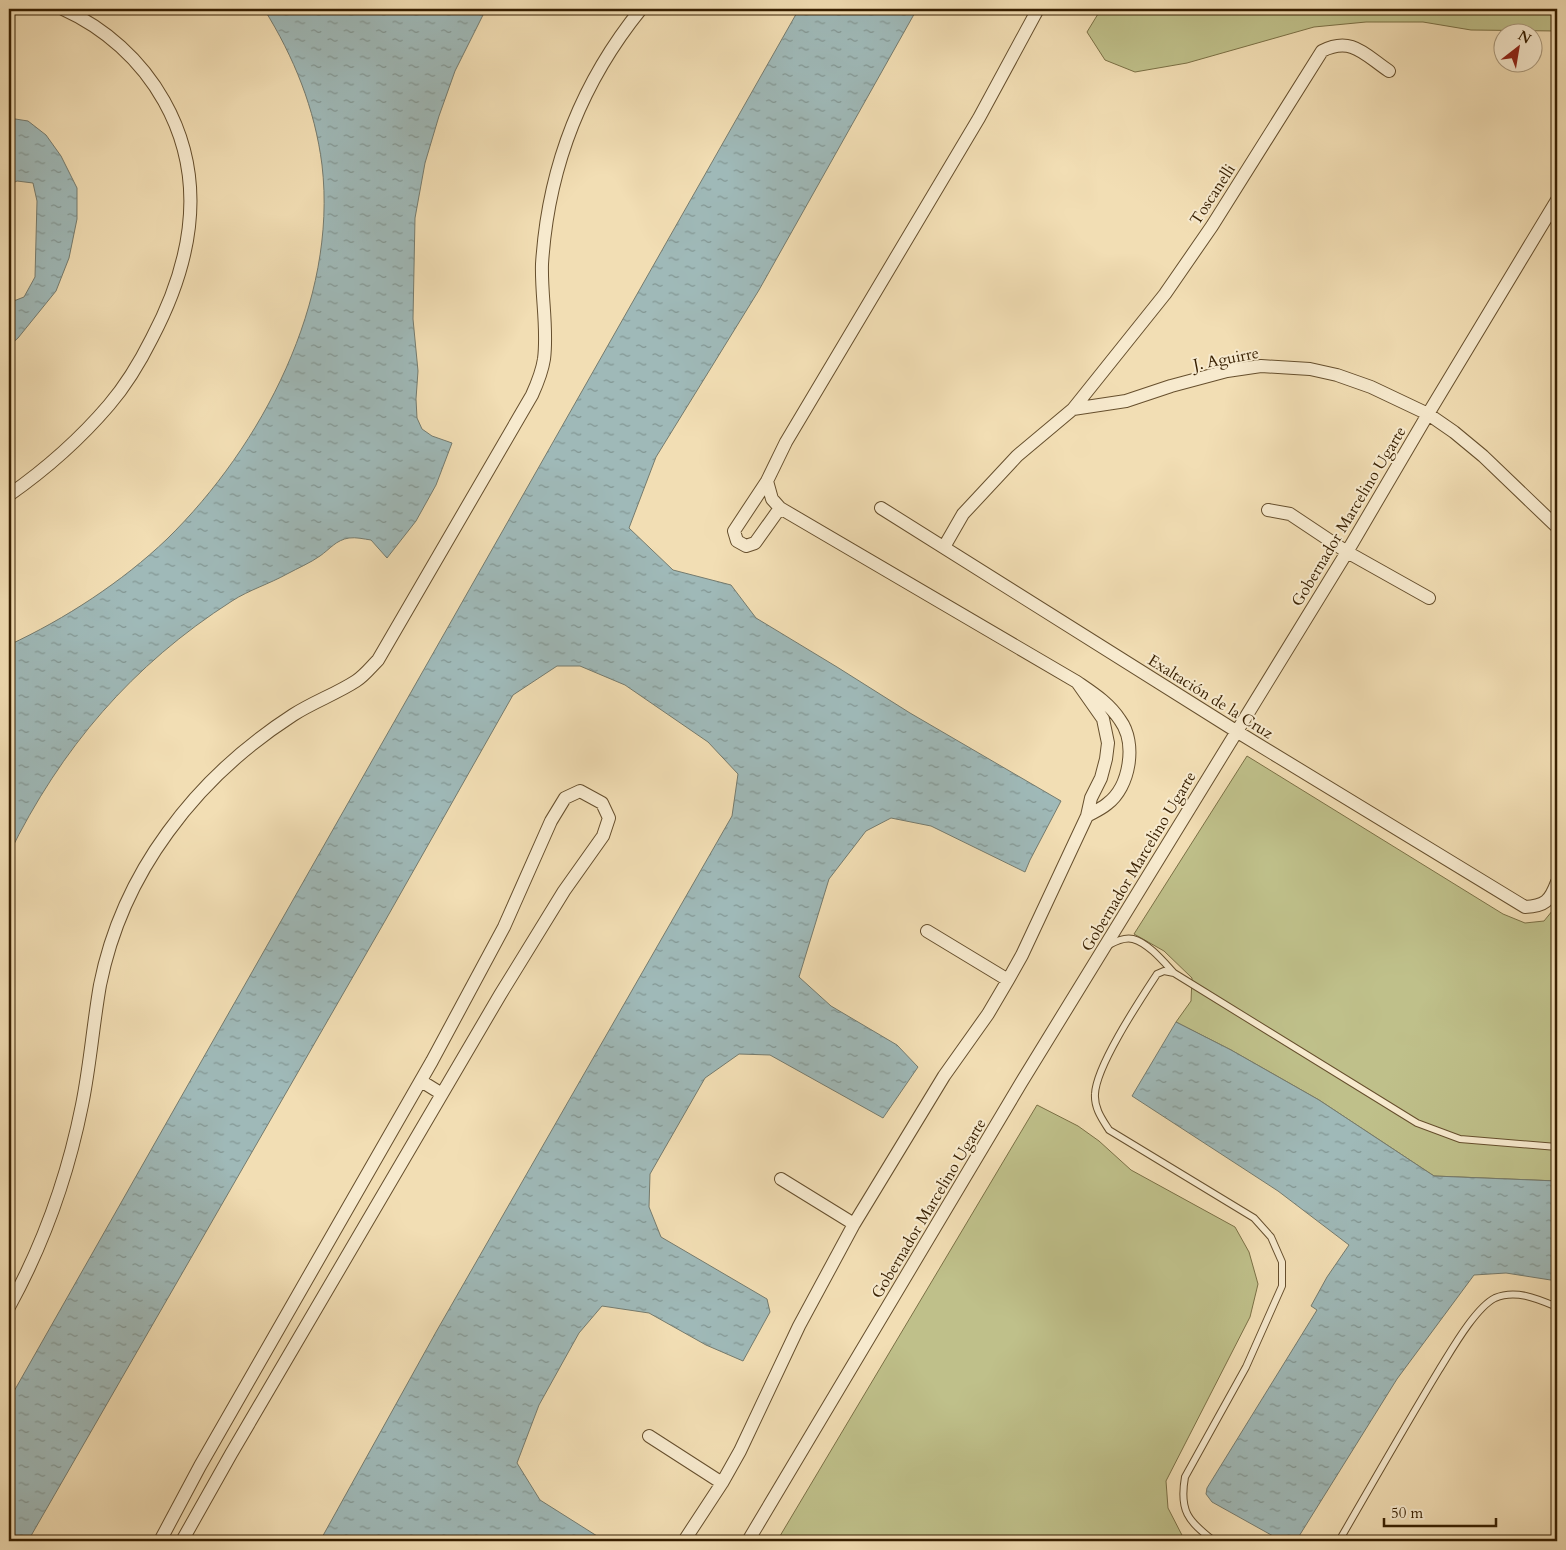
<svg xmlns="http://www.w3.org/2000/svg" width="1566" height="1550" font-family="Cardo,serif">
	<defs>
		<pattern id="water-ripples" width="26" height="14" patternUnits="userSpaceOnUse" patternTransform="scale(1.25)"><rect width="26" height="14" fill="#9fb9b8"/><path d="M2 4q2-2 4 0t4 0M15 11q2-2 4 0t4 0" fill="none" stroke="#829693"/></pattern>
	</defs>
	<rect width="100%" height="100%" fill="#f2deb4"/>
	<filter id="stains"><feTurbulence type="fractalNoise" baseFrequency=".004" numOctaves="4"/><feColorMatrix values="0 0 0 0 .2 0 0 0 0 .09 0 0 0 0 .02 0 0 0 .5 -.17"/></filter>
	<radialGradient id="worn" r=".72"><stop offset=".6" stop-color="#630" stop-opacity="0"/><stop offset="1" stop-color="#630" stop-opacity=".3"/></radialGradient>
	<path fill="#bfc08a" stroke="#7b7045" d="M1101 9H1557V31L1471 30 1423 22H1366L1314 27 1187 63 1135 72 1105 60 1087 32Z
		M1247 756 1503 914 1525 923 1544 921 1557 905V1181L1434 1176 1319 1100 1231 1050 1176 1022 1191 1001 1192 978 1164 951 1134 934Z
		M1037 1105 1078 1126 1099 1141 1131 1170 1235 1227 1249 1252 1258 1284 1250 1317 1166 1481 1168 1508 1185 1541H777Z"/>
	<path fill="url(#water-ripples)" stroke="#757b6e" d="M264 9H486L455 71 439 116 425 163 415 218 413 319 418 371 416 399 417 418 422 429 432 436 452 443 436 485 416 521 387 558 371 540C364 539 356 537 349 538 336 540 330 549 320 556 310 563 298 568 287 574 269 584 249 590 232 601 132 665 61 748 9 854V645C65 619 122 582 167 539 262 446 338 301 322 165 315 109 294 57 264 9Z
		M799 9H917L759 290 656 457 629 528 673 570 731 585 756 618 837 667 910 713 1061 801 1030 860 1025 872 931 826 891 818 866 831 829 879 799 977 831 1006 897 1045 918 1067 883 1118 770 1055 739 1054 705 1078 650 1174 649 1207 661 1237 767 1299 770 1312 743 1361 706 1345 649 1313 602 1306 579 1333 539 1405 517 1463 540 1500 605 1541H320L436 1332 732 816 738 774 708 742 625 685 580 666H557L513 695 385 921 28 1541H9V1400Z
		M9 118 28 121 46 135 61 156 77 188V219L69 258 56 291 18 338 9 346V300L11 302 24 297 35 277 37 201 33 183 17 181 9 185Z
		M1176 1022 1231 1050 1319 1100 1434 1176 1557 1181V1281L1506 1273 1474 1275 1397 1379 1296 1541H1282L1212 1502 1206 1494 1207 1488 1317 1310 1311 1306 1327 1277 1349 1245 1278 1191 1132 1096Z"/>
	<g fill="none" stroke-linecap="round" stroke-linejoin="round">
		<defs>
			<path id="lane" d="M1109 945C1116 941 1125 937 1133 939 1148 943 1163 961 1174 973
				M1214 1541C1188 1521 1179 1511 1185 1477L1246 1367 1282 1286V1262L1271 1237 1254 1218 1109 1130C1102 1119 1094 1108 1095 1094 1096 1066 1140 1000 1157 974L1164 971 1174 973 1417 1123 1460 1139 1557 1147
				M1339 1541C1372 1484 1405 1426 1439 1370 1451 1351 1475 1308 1495 1298 1516 1289 1538 1299 1557 1307"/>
			<path id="street" d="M1073 409 1165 294 1212 226 1322 51C1352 36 1365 55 1389 71
				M767 481 772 499 780 508 1077 682
				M9 495C46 469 80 439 109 405 127 384 140 362 152 338 192 262 208 179 164 101 141 60 105 28 63 9
				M780 508 755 543 746 546 737 541 734 531 767 481 786 442 979 118 1038 9
				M881 508 1236 731 1525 907C1545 906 1550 901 1557 882
				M1268 510 1290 514 1347 552 1429 598
				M944 547 963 514 1017 456 1073 409 1126 401 1171 386 1227 371 1261 366 1310 369 1337 375 1371 387 1428 414 1454 432 1483 456 1557 527
				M927 931 1008 980
				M421 1081 442 1094
				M781 1179 854 1224
				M9 1307C43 1245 68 1175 82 1105 90 1066 93 1025 100 985 111 930 135 877 168 832 202 785 245 746 293 715 313 702 336 694 356 681 364 676 371 667 378 660L532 395C537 384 542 372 544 359 548 328 541 296 542 264 548 169 581 83 641 9
				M649 1436 722 1483
				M160 1541 200 1466 432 1061 504 927 551 821 565 798 580 791 602 803 609 818 603 836 564 891 500 995 231 1454 182 1541
				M684 1541 722 1483 740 1451 799 1326 854 1224 944 1076 988 1014 1008 980 1022 955 1087 816 1091 798 1101 778 1106 759 1108 743 1103 719 1077 682C1093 693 1109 703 1120 720 1137 743 1130 787 1107 804 1101 809 1094 812 1087 816
				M748 1541 1021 1083 1347 552 1428 414 1557 200"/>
		</defs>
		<use href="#lane" stroke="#664f2d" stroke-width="8"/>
		<use href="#street" stroke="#664f2d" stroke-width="14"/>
		<use href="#lane" stroke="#f7eace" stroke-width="6"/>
		<use href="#street" stroke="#f7eace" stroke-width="12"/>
	</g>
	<g text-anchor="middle" stroke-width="4" stroke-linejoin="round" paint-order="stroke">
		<g font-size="16" fill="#371f00" stroke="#f7eace">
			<text transform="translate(1212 194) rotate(-57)" y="6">Toscanelli</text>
			<text transform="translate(1226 358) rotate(-11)" y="6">J. Aguirre</text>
			<text transform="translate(1348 516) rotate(-59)" y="6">Gobernador Marcelino Ugarte</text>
			<text transform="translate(1211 696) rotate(32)" y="6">Exaltación de la Cruz</text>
			<text transform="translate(1138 861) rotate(-59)" y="6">Gobernador Marcelino Ugarte</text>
			<text transform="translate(928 1208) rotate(-59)" y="6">Gobernador Marcelino Ugarte</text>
		</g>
	</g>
	<rect width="1566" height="1550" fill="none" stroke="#f2deb4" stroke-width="30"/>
	<rect x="10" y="10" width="1546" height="1530" fill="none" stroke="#371f00" stroke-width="2.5"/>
	<rect x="15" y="15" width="1536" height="1520" fill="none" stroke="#371f00"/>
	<g transform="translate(1518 48) rotate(31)"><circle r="24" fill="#f7eace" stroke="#aa997c"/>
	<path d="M0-4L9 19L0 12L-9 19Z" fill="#8f2418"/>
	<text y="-8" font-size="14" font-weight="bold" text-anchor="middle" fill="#371f00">N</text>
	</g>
	<path d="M1384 1518v8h112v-8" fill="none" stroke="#371f00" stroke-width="2.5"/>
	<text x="1391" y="1518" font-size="15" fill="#371f00" stroke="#f7eace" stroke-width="4" paint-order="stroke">50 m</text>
	<rect width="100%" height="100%" filter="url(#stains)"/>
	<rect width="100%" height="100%" fill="url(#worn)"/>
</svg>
